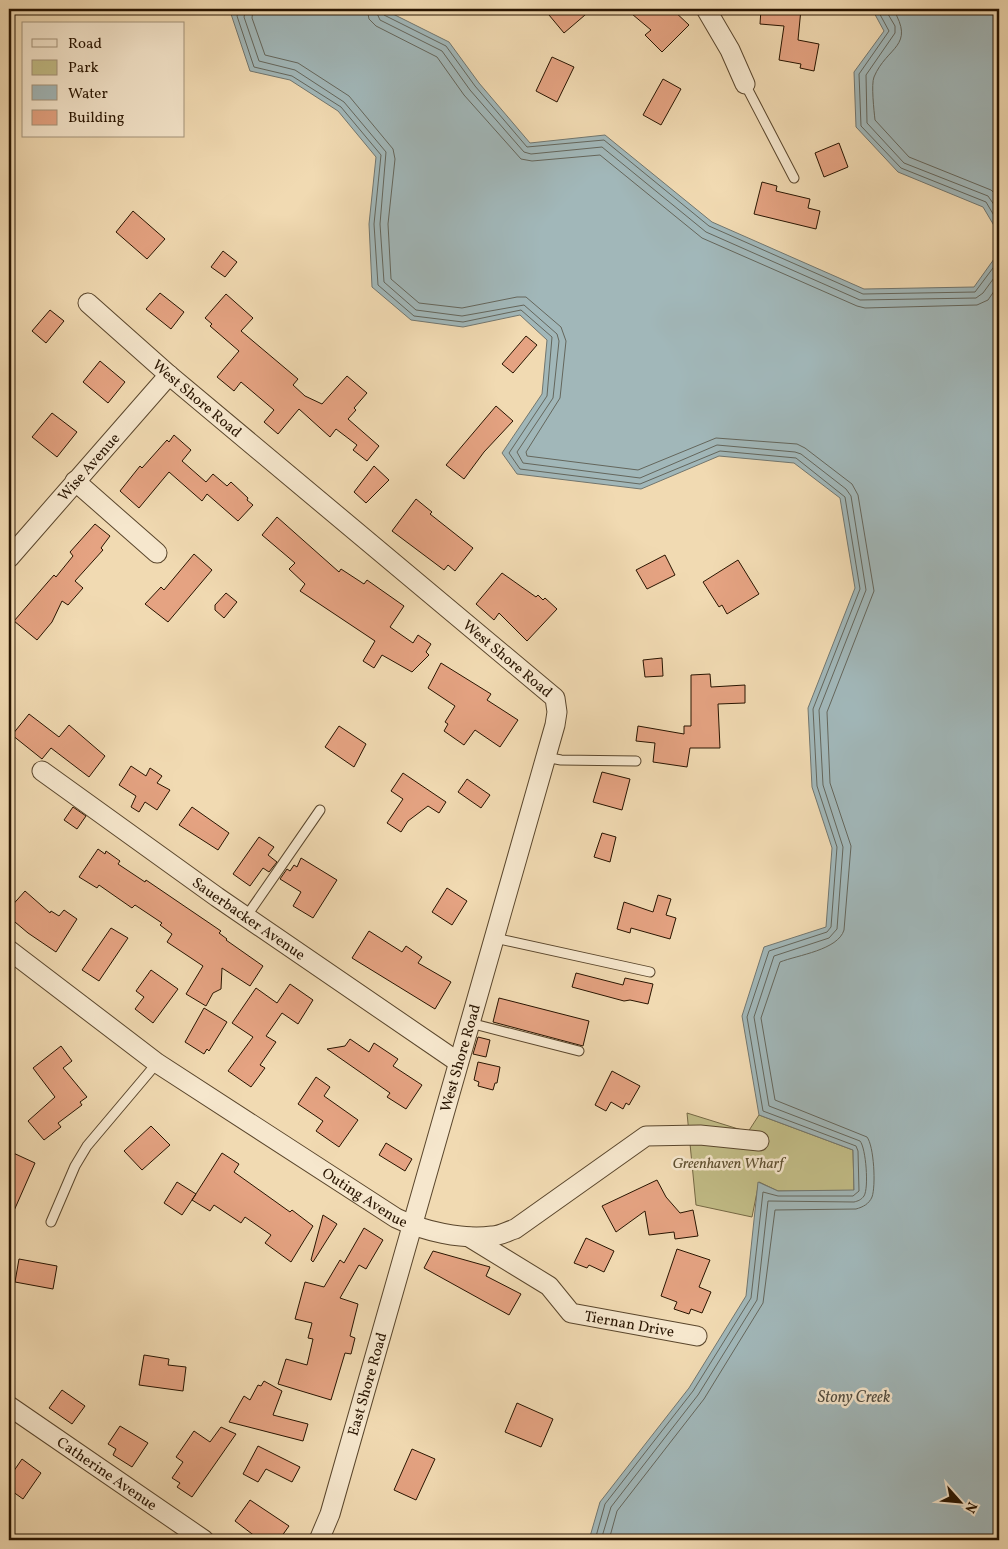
<svg xmlns="http://www.w3.org/2000/svg" width="1008" height="1549" font-family="Vollkorn,serif">
	<rect width="100%" height="100%" fill="#f1dab2"/>
	<filter id="stains"><feTurbulence type="fractalNoise" baseFrequency=".004" numOctaves="4"/><feColorMatrix values="0 0 0 0 .2 0 0 0 0 .09 0 0 0 0 .02 0 0 0 .5 -.17"/></filter>
	<radialGradient id="worn" r=".72"><stop offset=".6" stop-color="#630" stop-opacity="0"/><stop offset="1" stop-color="#630" stop-opacity=".3"/></radialGradient>
	<path fill="#c2bd87" stroke="#756844" d="M687 1113 748 1132 759 1115 853 1150 854 1191H778L759 1182 752 1217 696 1205Z"/>
	<path fill="#a1b7b9" stroke="#71766f" d="M236 9H383L449 42 479 83 530 143 605 135 712 222 864 289 974 287 999 252 998 1540H589L600 1502 689 1388 746 1296 758 1182 778 1191 854 1190 853 1150 759 1115 742 1016 764 947 826 927 832 848 812 787 808 708 855 588 840 498 794 463 719 456 641 489 517 474 502 453 542 394 547 340 520 315 463 327 411 320 372 287 369 224 376 157 338 111 290 80 250 71 231 14Z
		M872 9H999V234L983 207 898 172 856 127 854 72 884 31Z"/>
	<g fill="none" stroke-linecap="round" stroke-linejoin="round">
		<path stroke="#64665c" stroke-width="1" d="M239 9 237 16 254 67 292 76 341 107 381 155 374 224 378 285 414 316 463 322 521 310 552 337 547 396 509 453 520 469 640 484 720 451 796 458 845 497 860 589 813 709 817 786 837 847 831 927 827 932 769 951 747 1017 763 1111 856 1146 858 1151 859 1191 853 1196H778L763 1192 751 1298 693 1391 605 1504 595 1540
			M246 9 244 17 259 61 295 70 344 102 386 152 380 224 384 282 416 310 462 316 524 305 557 334 559 341 553 398 517 452 523 463 640 478 717 445 795 452 801 454 846 489 851 496 866 590 819 710 823 785 843 847 837 929 829 938 774 956 754 1017 769 1106 860 1141C866 1148 869 1188 864 1196 861 1200 858 1201 854 1202L768 1201 757 1300 698 1395 611 1507 601 1540
			M253 9 252 18 265 55 298 63 349 96 393 149 395 159 388 224 391 279 419 303 462 308 517 297H526L561 327 566 341 560 398 526 452 527 456 638 470 716 438 797 444 805 448 852 484 858 495 874 591 827 712 830 783 851 846 844 930C838 950 798 955 780 962L761 1018 775 1100 867 1137C874 1146 876 1186 872 1197 869 1204 863 1207 856 1209L775 1210 763 1303 704 1399 617 1511 609 1540
			M367 9 369 19 376 26 437 57 464 95 521 159 532 161 600 155 702 238 857 306 865 308 977 305 988 300 999 284
			M375 9 380 20 442 51 470 90 524 152 531 154 602 147 706 232 860 300 976 298 983 293 999 271
			M381 9 384 15 446 46 475 86 527 147 604 140 709 226 863 294 975 292 999 260
			M877 9 889 31 859 74 861 126 901 168 986 202 999 224
			M885 9 895 26V33L866 75 867 123 904 163 988 196 999 212
			M893 9C916 47 887 46 874 77 871 84 874 111 875 120L909 157 991 190 999 197"/>
	</g>
	<path fill="#e5a382" stroke="#281400" d="M557 9H592L564 33 549 15Z
		M626 9H672L689 25 662 52 645 35 651 30Z
		M761 9H801L798 40 819 44 814 71 800 68 801 64 779 60 784 26 760 24Z
		M552 57 574 67 557 102 536 91Z
		M663 79 681 89 661 125 643 115Z
		M839 143 848 167 824 177 815 153Z
		M762 182 777 186 776 191 810 199 808 208 820 211 816 229 754 214Z
		M133 211 165 239 147 259 116 232Z
		M223 251 237 262 225 277 211 267Z
		M160 293 184 312 171 329 146 309Z
		M226 294 253 318 241 331 298 379 293 385 305 396 322 404 347 376 367 393 354 408 356 410 348 419 379 446 367 461 353 450 357 445 336 429 330 437 299 409 278 434 264 422 274 410 241 382 234 391 217 377 239 351 210 326 212 324 205 318Z
		M50 310 64 321 46 343 32 331Z
		M526 336 537 345 513 373 502 364Z
		M100 361 125 382 108 403 83 382Z
		M496 406 513 421 484 452 464 479 446 465Z
		M52 413 77 432 57 457 32 437Z
		M174 435 191 450 182 461 206 482 213 474 227 486 231 482 248 498 247 500 253 505 238 521 207 494 202 501 169 472 139 508 120 491 140 466 142 468 167 440 169 442Z
		M374 466 389 480 366 503 354 492Z
		M416 499 432 512 430 514 473 548 455 571 448 565 444 570 392 531Z
		M277 517 339 572 341 569 364 584 367 580 404 606 390 627 413 643 418 635 431 644 426 652 429 655 412 672 382 655 374 668 363 661 375 641 300 591 305 584 289 569 295 563 262 535Z
		M95 524 110 536 101 548 103 550 75 581 83 588 68 605 62 601 52 622 37 640 14 621 54 575 56 577 73 556 70 552Z
		M194 554 212 570 168 622 145 604 161 587 164 590Z
		M665 555 675 575 647 589 636 570Z
		M738 560 759 594 727 614 722 605 719 607 703 582Z
		M502 573 536 597 538 595 543 600 545 598 557 609 527 641 499 613 494 620 476 604Z
		M226 593 237 602 224 618 215 610V605Z
		M662 658 663 676 645 677 643 660Z
		M441 663 491 694 487 700 518 720 500 747 475 730 464 745 444 731 448 724 445 722 455 706 428 688Z
		M710 674 711 687 745 685V703L718 704 720 748H690L687 767 653 762 655 743 636 741 638 726 684 734V726H691V675Z
		M29 714 59 737 69 725 105 756 89 777 51 748 42 759 12 735Z
		M339 726 366 744 354 767 325 747Z
		M131 766 146 776 150 768 162 776 157 783 170 790 157 810 145 802 139 812 131 807 136 796 119 785Z
		M602 772 630 779 622 810 593 802Z
		M403 773 446 802 439 813 428 806 408 821 401 832 387 823 403 799 391 791Z
		M467 779 490 795 481 808 458 792Z
		M73 807 86 816 77 829 64 820Z
		M192 807 229 833 218 850 179 825Z
		M602 833 616 837 610 862 594 857Z
		M259 837 274 847 268 855 277 862 269 872 263 868 250 886 233 874Z
		M98 849 105 854 106 851 120 861 118 864 145 882 146 880 221 931 219 933 227 939 226 940 263 966 250 986 222 968 221 989 213 993 206 1006 186 994 203 966 167 942 172 934 160 925 162 923 135 905 132 908 99 885 97 888 79 877Z
		M301 858 337 880 313 918 293 906 301 892 280 879 287 869 290 871 294 865 297 867Z
		M447 888 467 901 452 925 432 912Z
		M25 891 50 913 51 911 59 916 64 910 77 919 56 952 28 933 9 917V909Z
		M658 895 671 899 666 915 676 918 670 939 631 928 630 933 617 929 624 902 653 912Z
		M111 928 128 938 99 981 82 970Z
		M369 931 402 952 406 946 422 957 418 963 451 982 435 1009 352 958Z
		M151 970 178 989 153 1023 135 1009 144 997 136 991Z
		M576 973 623 985 625 978 653 984 648 1004 630 1000 624 1001 572 987Z
		M290 984 313 1000 298 1024 282 1013 266 1036 276 1042 260 1065 265 1068 251 1087 228 1071 253 1037 232 1023 256 988 277 1003Z
		M499 998 589 1021 583 1046 493 1022Z
		M204 1008 227 1022 209 1051 207 1049 204 1054 185 1042Z
		M478 1037 490 1040 486 1057 473 1054Z
		M350 1039 369 1052 374 1043 398 1059 393 1066 422 1085 406 1109 387 1097 390 1093 327 1049 345 1046Z
		M61 1046 72 1061 63 1068 87 1097 80 1102 82 1105 58 1123 61 1127 44 1140 28 1121 55 1097 33 1068Z
		M478 1062 500 1067 497 1083H495L493 1090 478 1086 479 1082 474 1080Z
		M612 1071 640 1086 629 1105 626 1103 623 1109 611 1102 606 1111 595 1105Z
		M316 1077 330 1087 324 1096 358 1120 339 1147 316 1131 323 1121 298 1104Z
		M151 1126 170 1145 142 1170 124 1151Z
		M386 1143 412 1159 405 1171 379 1155Z
		M9 1151 35 1163 9 1222Z
		M222 1153 239 1164 234 1172 290 1212 292 1210 313 1226 291 1262 265 1243 271 1235 245 1217 241 1223 214 1205 210 1211 192 1200Z
		M657 1180 666 1197 680 1213 693 1210 698 1236 675 1239 674 1232 649 1235 645 1211 616 1232 602 1206Z
		M177 1182 196 1194 182 1215 164 1203Z
		M323 1215 337 1224 313 1262 311 1260Z
		M364 1228 383 1240 366 1269 359 1265 340 1298 358 1304 350 1336 355 1338 351 1354 345 1353 331 1400 278 1384 286 1359 307 1365 313 1339 308 1338 312 1323 295 1319 305 1282 324 1287 340 1260 344 1263Z
		M586 1238 614 1251 604 1272 589 1265 587 1268 574 1263Z
		M677 1249 710 1260 699 1287 711 1292 702 1313 691 1309 689 1314 674 1309 677 1302 661 1296Z
		M433 1251 490 1267 486 1276 521 1294 509 1315 424 1268Z
		M19 1259 57 1266 53 1289 15 1282Z
		M144 1355 169 1359 168 1365 186 1367 183 1391 139 1385Z
		M264 1381 282 1391 273 1415 308 1424 303 1441 229 1422 244 1396 250 1400 258 1385 261 1386Z
		M62 1390 85 1406 72 1424 49 1408Z
		M517 1403 553 1419 541 1447 505 1432Z
		M120 1426 148 1443 132 1467 113 1455 116 1449 108 1444Z
		M221 1427 236 1434 192 1497 177 1487 180 1483 172 1478 183 1462 176 1457 194 1431 210 1442Z
		M258 1446 300 1467 292 1482 266 1469 258 1482 243 1474Z
		M412 1449 435 1459 416 1500 394 1490Z
		M22 1459 41 1473 23 1499 9 1489V1478Z
		M250 1500 289 1526 279 1540H260L235 1521Z"/>
	<g fill="none" stroke-linecap="round" stroke-linejoin="round">
		<defs>
			<path id="service" d="M614 9H615
				M745 84 794 178
				M545 757 561 760 636 761
				M246 917 320 810
				M495 938 650 972
				M470 1023 579 1051
				M51 1222 75 1166 87 1146 157 1063"/>
			<g id="minor">
				<path d="M706 9 730 50 745 84"/>
				<path id="s1" d="M88 303 169 375 555 698 557 712 555 725 330 1514 319 1540"/>
				<path d="M75 481 157 553"/>
				<path id="s2" d="M9 558 169 375"/>
				<path id="s3" d="M42 771 217 897 458 1062"/>
				<path id="s4" d="M9 950 157 1063 396 1218C423 1231 462 1240 492 1236 500 1236 508 1231 515 1229L646 1136 700 1135 759 1141"/>
				<path id="s5" d="M469 1237 549 1286 571 1313 697 1336"/>
				<path id="s6" d="M9 1406 204 1540"/>
			</g>
		</defs>
		<use href="#service" stroke="#5a462c" stroke-width="11"/>
		<use href="#minor" stroke="#5a462c" stroke-width="21"/>
		<use href="#service" stroke="#f6e7cd" stroke-width="9"/>
		<use href="#minor" stroke="#f6e7cd" stroke-width="19"/>
	</g>
	<g text-anchor="middle" stroke-width="5" stroke-linejoin="round" paint-order="stroke">
		<g font-size="15" fill="#281400" stroke="#f6e7cd">
			<text dy="5" stroke="none"><textPath href="#s1" startOffset="145">West Shore Road</textPath></text>
			<text dy="5" stroke="none"><textPath href="#s2" startOffset="121">Wise Avenue</textPath></text>
			<text dy="5" stroke="none"><textPath href="#s1" startOffset="550">West Shore Road</textPath></text>
			<text dy="5" stroke="none"><textPath href="#s3" startOffset="254">Sauerbacker Avenue</textPath></text>
			<text transform="translate(460 1058) rotate(-74)" y="5">West Shore Road</text>
			<text dy="5" stroke="none"><textPath href="#s4" startOffset="434">Outing Avenue</textPath></text>
			<text dy="5" stroke="none"><textPath href="#s5" startOffset="188">Tiernan Drive</textPath></text>
			<text transform="translate(367 1384) rotate(-74)" y="5">East Shore Road</text>
			<text dy="5" stroke="none"><textPath href="#s6" startOffset="119">Catherine Avenue</textPath></text>
		</g>
		<g font-size="15" font-style="italic" fill="#5e4f2f" stroke="#f6e7cd">
			<text x="728" y="1168">Greenhaven Wharf</text>
		</g>
		<g font-size="16" font-style="italic" fill="#524d41" stroke="#f6e7cd">
			<text x="854" y="1402">Stony Creek</text>
		</g>
	</g>
	<rect width="1008" height="1549" fill="none" stroke="#f1dab2" stroke-width="30"/>
	<rect x="10" y="10" width="988" height="1529" fill="none" stroke="#281400" stroke-width="2.5"/>
	<rect x="15" y="15" width="978" height="1519" fill="none" stroke="#281400"/>
	<rect x="22" y="22" width="162" height="115" fill="#f6e7cd" stroke="#a4937b"/>
	<rect x="32" y="39" width="25" height="8" fill="#f6e7cd" stroke="#a4937b"/>
	<text x="68" y="48" font-size="15" fill="#281400">Road</text>
	<rect x="32" y="60" width="25" height="15" fill="#c2bd87" stroke="#a4937b"/>
	<text x="68" y="72" font-size="15" fill="#281400">Park</text>
	<rect x="32" y="85" width="25" height="15" fill="#a1b7b9" stroke="#a4937b"/>
	<text x="68" y="98" font-size="15" fill="#281400">Water</text>
	<rect x="32" y="110" width="25" height="15" fill="#e5a382" stroke="#a4937b"/>
	<text x="68" y="122" font-size="15" fill="#281400">Building</text>
	<g transform="translate(960 1502) rotate(117)" stroke="#f6e7cd" stroke-width="4" paint-order="stroke">
	<path d="M0-4L9 19L0 12L-9 19Z" fill="#281400"/>
	<text y="-8" font-size="14" font-weight="bold" text-anchor="middle" fill="#281400">N</text>
	</g>
	<rect width="100%" height="100%" filter="url(#stains)"/>
	<rect width="100%" height="100%" fill="url(#worn)"/>
</svg>
